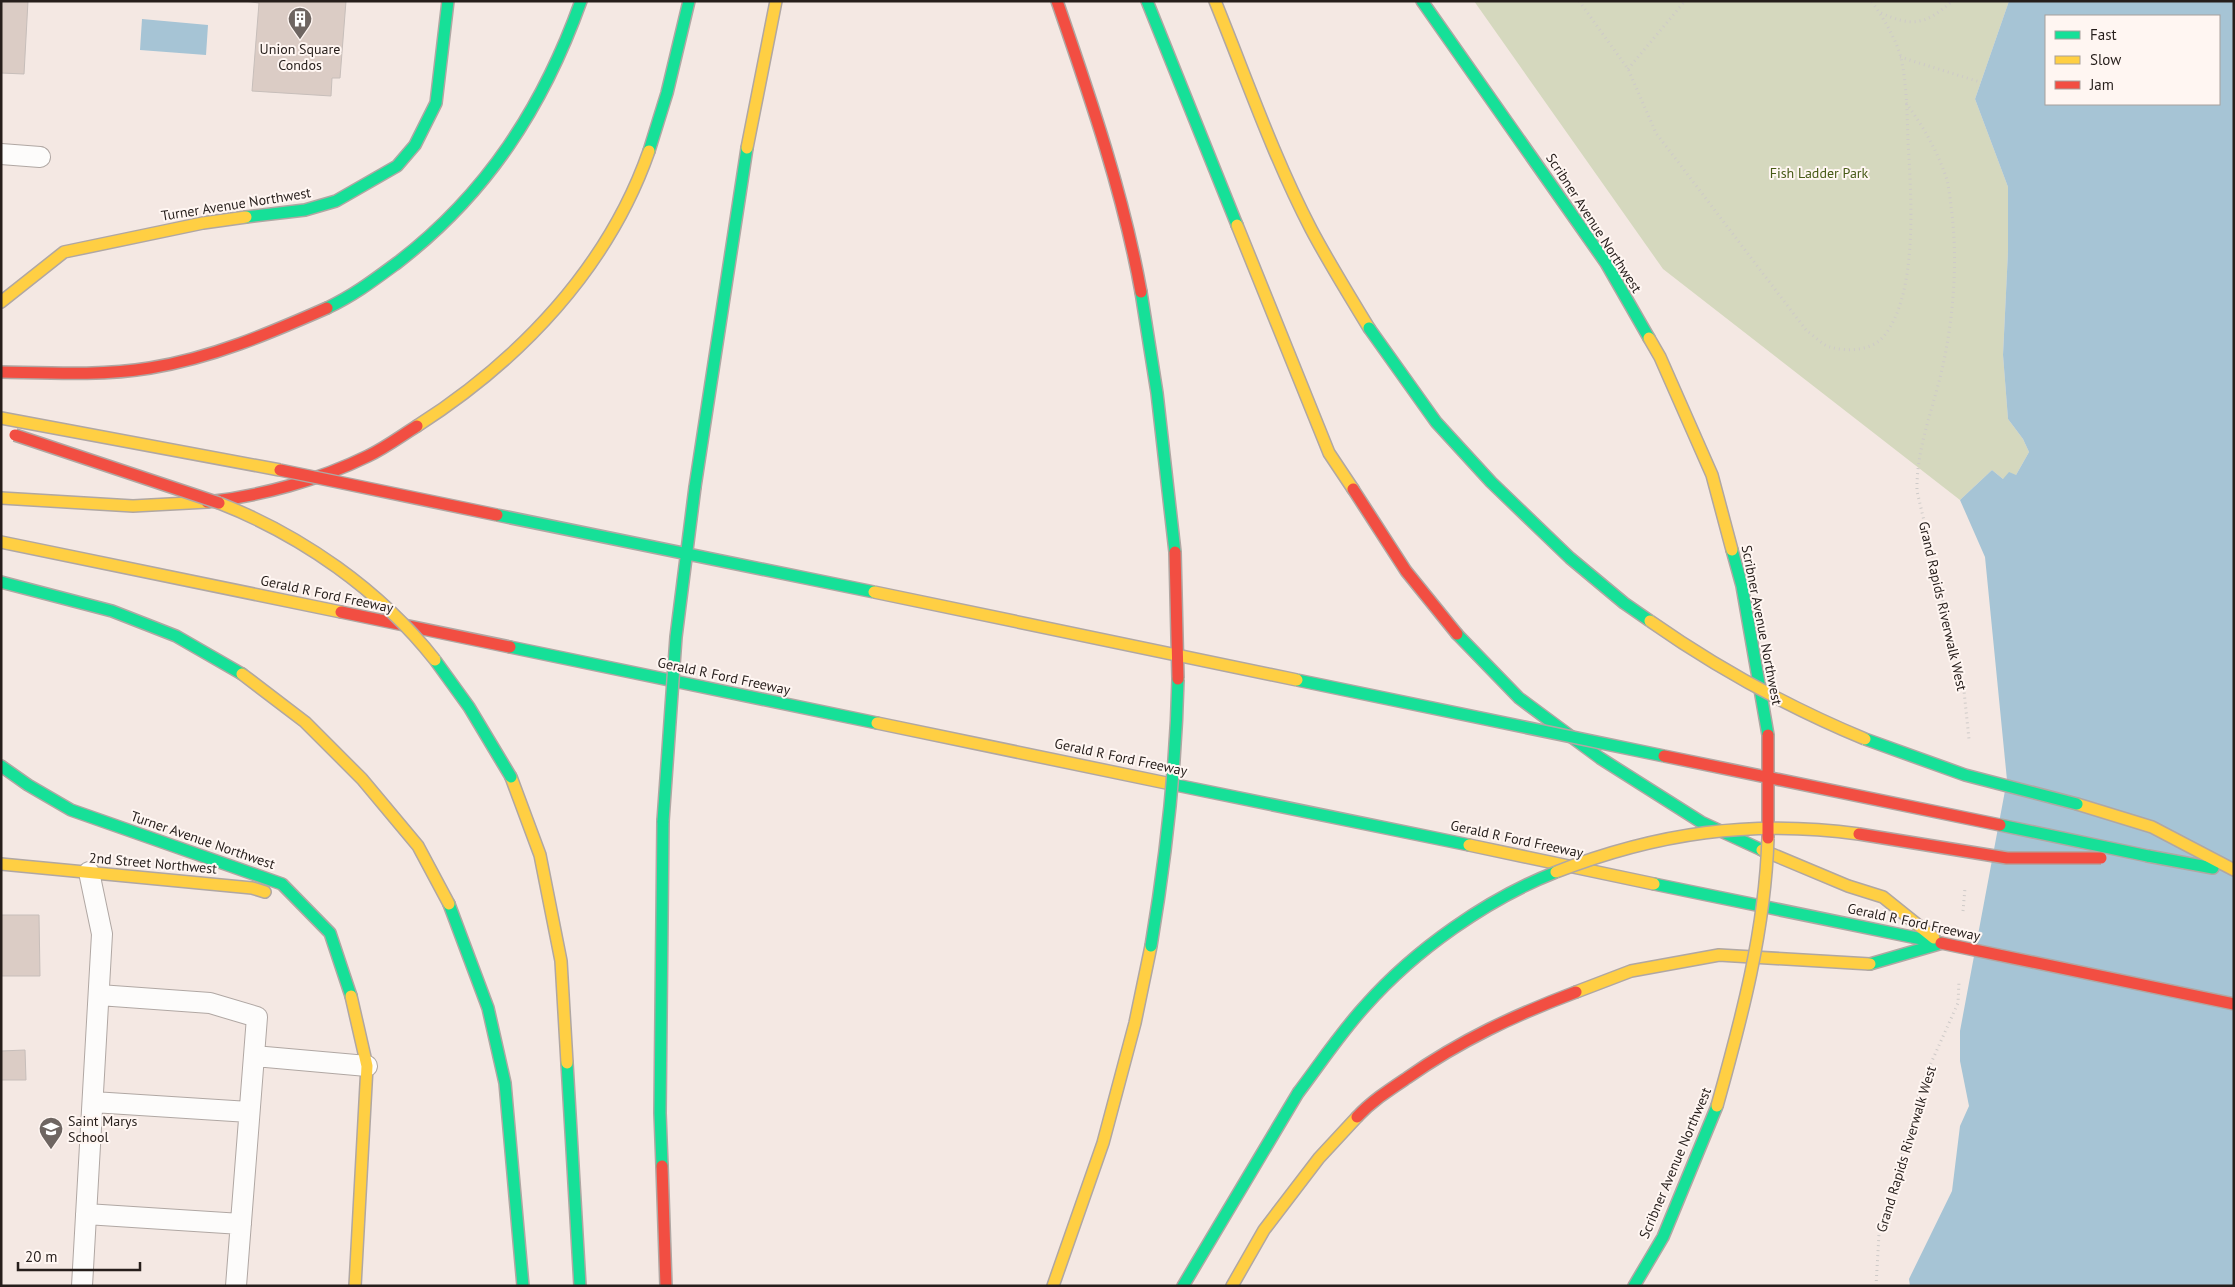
<svg xmlns="http://www.w3.org/2000/svg" width="2235" height="1287" font-family="'PT Sans',sans-serif">
	<rect width="100%" height="100%" fill="#f4e8e3"/>
	<path fill="#d5d8be" d="M1474 1H2009L1975 99 2008 187V251L2003 355 2008 419 2023 439 2029 452 2016 475 2003 479 1992 470 1960 500 1663 269Z"/>
	<path fill="#a6c4d5" fill-rule="evenodd" d="M2009 1H2234V1286H1910L1909 1279 1952 1191 1960 1126 1969 1106 1960 1061V1031L2007 780 1985 557 1960 500 1992 470 2003 479 2009 472 2016 475 2029 452 2023 439 2008 419 2003 355 2008 251V187L1975 99ZM2046 16H2219V104H2046Z
		M142 19 208 25 206 55 140 50Z"/>
	<path fill="#dbccc5" stroke="#c7beba" d="M1 1H28L24 74 1 73Z
		M244 1H346L340 78H332L331 96 252 91 259 3Z
		M1 915H39L40 976H1Z
		M1 1037V1051L25 1050 26 1080H1Z"/>
	<g fill="none" stroke-linecap="round" stroke-linejoin="round">
		<defs>
			<path id="lane" d="M1 154 40 157
				M99 995 210 1003 257 1017 236 1286
				M254 1056 367 1066
				M93 1102 249 1112
				M86 1214 241 1224
				M82 1286 102 934 89 872"/>
			<path id="fast" d="M1147 1 1237 225
				M1422 1 1606 263 1649 338
				M649 151 667 93 689 1
				M246 217 305 210 336 201 397 166 415 145 436 103 448 1
				M1141 292 1157 393 1175 552
				M327 308C353 296 374 280 397 263 487 194 543 107 581 1
				M695 487 747 148
				M1732 550 1742 586 1768 735
				M1 582 112 611 176 636 242 674
				M1457 634 1519 698 1600 758 1701 822 1762 850
				M510 647 877 723
				M1 766 28 785 71 810 282 884 330 933 351 996
				M1171 784 1469 845
				M2148 856 2213 868
				M1654 884 1941 943
				M449 904 488 1008 505 1083 523 1286
				M1870 964 1939 944
				M567 1063 580 1286
				M662 1166 660 1113 663 821
				M1183 1286 1298 1093
				M1634 1286 1663 1237 1717 1106"/>
			<path id="slow" d="M1215 1C1246 77 1273 156 1311 229 1329 263 1349 295 1369 328
				M747 148 776 1
				M1237 225 1329 453 1353 489
				M1 302 64 252 203 223 246 217
				M1649 338 1660 357 1712 475 1732 550
				M417 426C520 360 608 268 649 151
				M1 498 133 506 207 502
				M1 542 341 612
				M242 674 305 722 362 779 418 846 449 904
				M877 723 1171 784
				M511 777 540 855 561 961 567 1063
				M2077 804 2152 827 2234 870
				M1469 845 1654 884
				M1762 850 1848 886 1883 897 1934 938
				M1 864 252 888 265 892
				M1576 992 1631 971 1719 955 1870 964
				M351 996 367 1066 355 1286
				M1053 1286 1103 1143 1135 1023 1151 946
				M1232 1286 1264 1230 1319 1158 1357 1117"/>
			<path id="jam" d="M1057 1C1090 97 1123 192 1141 292
				M1 372C50 373 101 376 150 368 212 358 270 333 327 308
				M1353 489 1406 571 1457 634
				M207 502C261 496 319 480 368 456 385 448 401 436 417 426
				M341 612 510 647
				M1357 1117C1372 1101 1389 1090 1407 1078 1461 1040 1515 1015 1576 992
				M662 1166 666 1286"/>
		</defs>
		<use href="#lane" stroke="#b0a7a3" stroke-width="22"/>
		<use href="#fast" stroke="#b0a7a3" stroke-width="14"/>
		<use href="#slow" stroke="#b0a7a3" stroke-width="14"/>
		<use href="#jam" stroke="#b0a7a3" stroke-width="14"/>
		<path stroke="#cecac8" stroke-width="3" stroke-dasharray="1 4" stroke-linecap="butt" d="M1579 1 1628 69 1656 133 1806 330C1813 335 1822 345 1830 347 1847 352 1871 351 1883 337 1919 295 1911 194 1908 141 1907 114 1907 85 1901 58 1897 41 1882 15 1871 1
			M1881 13C1912 27 1926 25 1952 1
			M1900 57 1980 82
			M1628 69 1685 1
			M1906 103C1923 126 1938 152 1947 180 1949 188 1950 198 1951 206 1958 258 1954 314 1943 365 1934 407 1916 448 1917 491L1964 691 1969 739
			M1963 911 1965 888
			M1876 1286 1879 1234 1923 1081 1958 1003 1959 982"/>
		<use href="#lane" stroke="#fdfcfb" stroke-width="20"/>
		<use href="#fast" stroke="#16e098" stroke-width="11"/>
		<use href="#slow" stroke="#ffcf43" stroke-width="11"/>
		<use href="#jam" stroke="#f24e42" stroke-width="11"/>
		<defs>
			<path id="fast-bridge" d="M1369 328 1436 422 1491 482 1570 558 1624 603 1650 621
				M497 515 874 592
				M435 660 469 707 511 777
				M1297 680 1664 756
				M1865 739 1965 775 2077 804
				M663 821 676 637 695 487
				M2000 825 2148 856
				M1151 946C1166 857 1176 769 1178 679
				M1298 1093C1320 1064 1341 1032 1366 1005 1415 950 1487 899 1556 872"/>
			<path id="slow-bridge" d="M1 418 280 470
				M219 503C301 535 380 590 435 660
				M874 592 1297 680
				M1650 621C1717 668 1788 707 1865 739
				M1556 872C1656 833 1752 819 1859 834
				M1717 1106C1742 1017 1765 931 1768 838"/>
			<path id="jam-bridge" d="M15 435 219 503
				M280 470 497 515
				M1175 552 1178 679
				M1768 735V838
				M1664 756 2000 825
				M1859 834 2007 858H2101
				M1941 943 2234 1004"/>
		</defs>
		<use href="#fast-bridge" stroke="#b0a7a3" stroke-width="14" stroke-linecap="butt"/>
		<use href="#slow-bridge" stroke="#b0a7a3" stroke-width="14" stroke-linecap="butt"/>
		<use href="#jam-bridge" stroke="#b0a7a3" stroke-width="14" stroke-linecap="butt"/>
		<use href="#fast-bridge" stroke="#16e098" stroke-width="11"/>
		<use href="#slow-bridge" stroke="#ffcf43" stroke-width="11"/>
		<use href="#jam-bridge" stroke="#f24e42" stroke-width="11"/>
	</g>
	<defs>
		<symbol id="building-pin" viewBox="-11 -11 22 30"><path d="M0 17L-7.5 6A9.5 9.5 0 1 1 7.5 6Z" fill="#6e6561" stroke="#fff6f2"/><path d="M-4-6H4V6H1V3H-1V6H-4ZM-2.5-4.3h1.7v1.8h-1.7ZM.8-4.3h1.7v1.8H.8ZM-2.5-1h1.7V.8h-1.7ZM.8-1h1.7V.8H.8Z" fill="#fff"/></symbol>
		<symbol id="school-pin" viewBox="-11 -11 22 30"><path d="M0 17L-7.5 6A9.5 9.5 0 1 1 7.5 6Z" fill="#6e6561" stroke="#fff6f2"/><path d="M0-5L7-2L0 1L-7-2ZM-4 1L0 2.5L4 1V4Q0 6-4 4Z" fill="#fff"/></symbol>
	</defs>
	<g fill-rule="evenodd">
		<use href="#building-pin" x="286" y="5" width="28" height="38"/>
		<use href="#school-pin" x="37" y="1115" width="28" height="38"/>
	</g>
	<g text-anchor="middle" stroke-width="4" stroke-linejoin="round" paint-order="stroke">
		<g font-size="14" fill="#261e1b" stroke="#fff6f2">
			<text x="300" y="54">Union Square<tspan x="300" dy="16">Condos</tspan></text>
			<text x="68" y="1126" text-anchor="start">Saint Marys<tspan x="68" dy="16">School</tspan></text>
		</g>
		<g font-size="14" fill="#475a17" stroke="#fff6f2">
			<text x="1819" y="178">Fish Ladder Park</text>
		</g>
		<g font-size="14" fill="#261e1b" stroke="#fff6f2">
			<text transform="translate(236 204) rotate(-9)" y="5">Turner Avenue Northwest</text>
			<text transform="translate(1594 223) rotate(57)" y="5">Scribner Avenue Northwest</text>
			<text transform="translate(327 594) rotate(12)" y="5">Gerald R Ford Freeway</text>
			<text transform="translate(1943 606) rotate(77)" y="5">Grand Rapids Riverwalk West</text>
			<text transform="translate(1762 625) rotate(79)" y="5">Scribner Avenue Northwest</text>
			<text transform="translate(724 676) rotate(12)" y="5">Gerald R Ford Freeway</text>
			<text transform="translate(1121 757) rotate(12)" y="5">Gerald R Ford Freeway</text>
			<text transform="translate(1517 839) rotate(12)" y="5">Gerald R Ford Freeway</text>
			<text transform="translate(203 840) rotate(19)" y="5">Turner Avenue Northwest</text>
			<text transform="translate(153 863) rotate(5)" y="5">2nd Street Northwest</text>
			<text transform="translate(1914 922) rotate(12)" y="5">Gerald R Ford Freeway</text>
			<text transform="translate(1906 1149) rotate(-73)" y="5">Grand Rapids Riverwalk West</text>
			<text transform="translate(1675 1163) rotate(-67)" y="5">Scribner Avenue Northwest</text>
		</g>
	</g>
	<rect width="2235" height="1287" fill="none" stroke="#261e1b" stroke-width="5"/>
	<rect x="2045" y="15" width="175" height="90" fill="#fff6f2" stroke="#a8a09c"/>
	<rect x="2055" y="31" width="25" height="8" fill="#16e098" stroke="#a8a09c"/>
	<text x="2090" y="40" font-size="15" fill="#261e1b">Fast</text>
	<rect x="2055" y="56" width="25" height="8" fill="#ffcf43" stroke="#a8a09c"/>
	<text x="2090" y="65" font-size="15" fill="#261e1b">Slow</text>
	<rect x="2055" y="81" width="25" height="8" fill="#f24e42" stroke="#a8a09c"/>
	<text x="2090" y="90" font-size="15" fill="#261e1b">Jam</text>
	<path d="M18 1262v8h122v-8" fill="none" stroke="#261e1b" stroke-width="2.5"/>
	<text x="25" y="1262" font-size="15" fill="#261e1b" stroke="#fff6f2" stroke-width="4" paint-order="stroke">20 m</text>
</svg>
